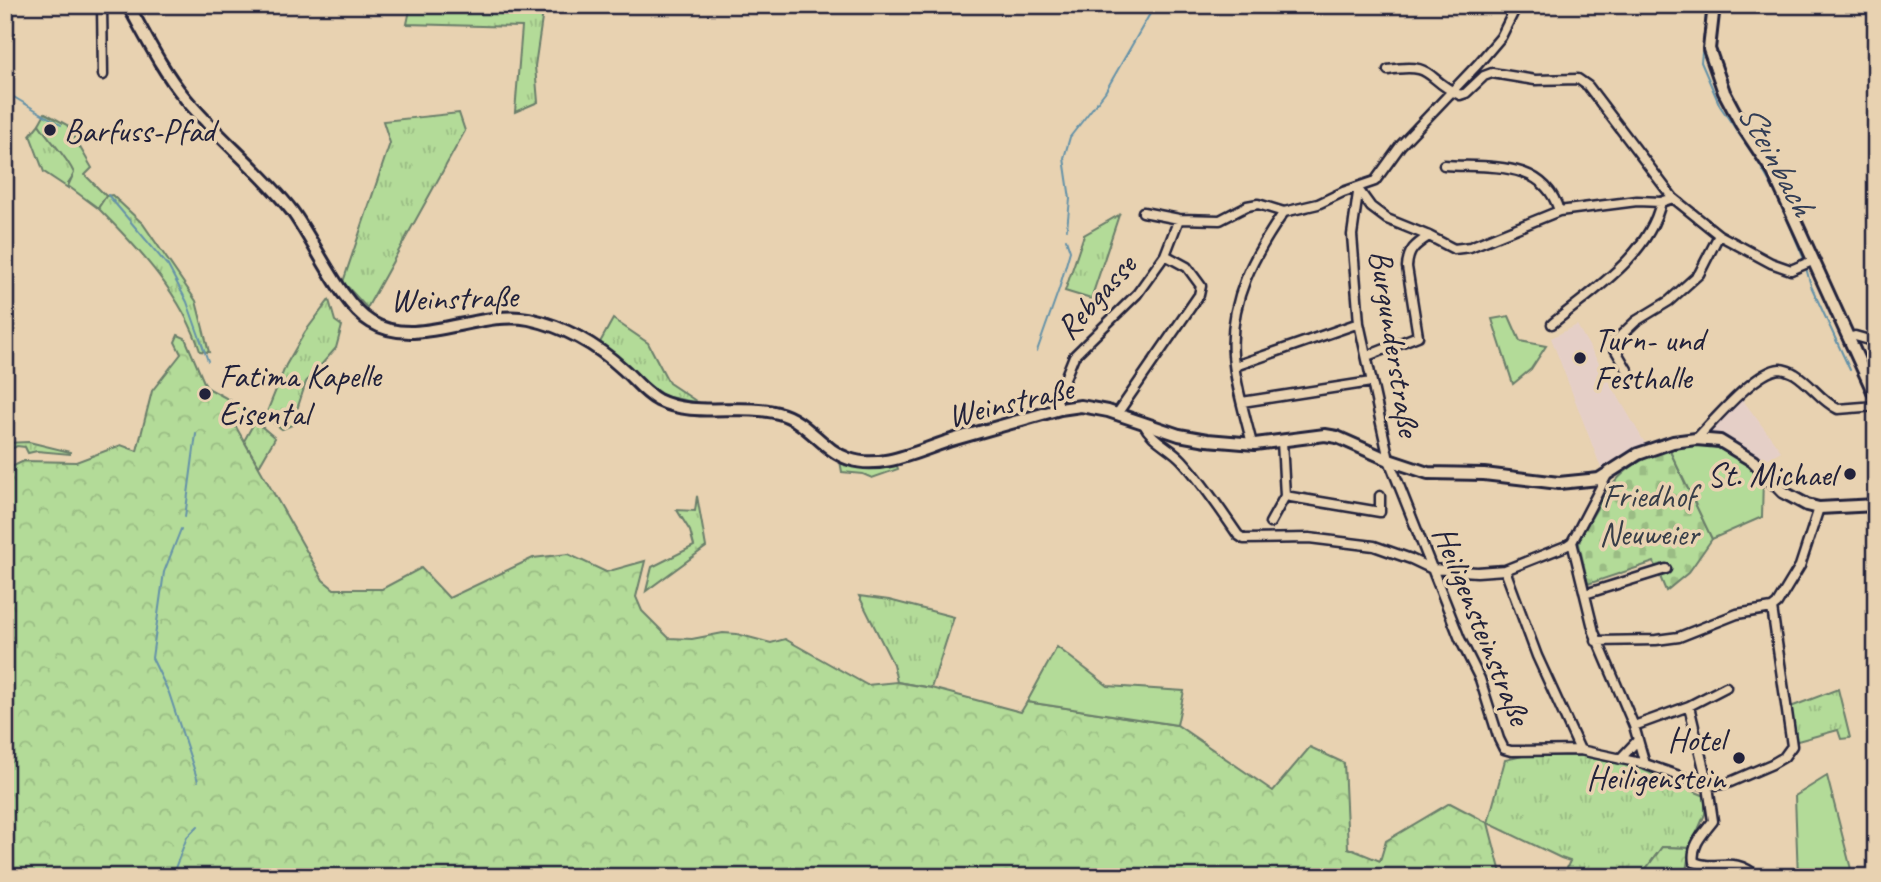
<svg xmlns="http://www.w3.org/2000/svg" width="1881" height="882" font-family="Caveat,sans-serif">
	<defs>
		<pattern id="grass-tufts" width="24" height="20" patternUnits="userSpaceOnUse" patternTransform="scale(1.75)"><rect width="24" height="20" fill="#b3db98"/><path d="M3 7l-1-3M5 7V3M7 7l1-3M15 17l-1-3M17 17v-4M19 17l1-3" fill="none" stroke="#9abc84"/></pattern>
		<pattern id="forest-crowns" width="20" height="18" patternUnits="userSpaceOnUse" patternTransform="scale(1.75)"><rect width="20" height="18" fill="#b3db98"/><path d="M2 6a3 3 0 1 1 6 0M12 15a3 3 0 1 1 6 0" fill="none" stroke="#9abc84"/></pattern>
		<pattern id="cemetery-stones" width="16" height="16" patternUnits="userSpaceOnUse" patternTransform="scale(1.75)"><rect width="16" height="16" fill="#b3db98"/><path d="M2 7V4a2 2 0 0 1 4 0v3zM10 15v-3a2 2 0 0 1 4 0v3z" fill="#9abc84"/></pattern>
	</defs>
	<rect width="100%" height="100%" fill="#e8d2b1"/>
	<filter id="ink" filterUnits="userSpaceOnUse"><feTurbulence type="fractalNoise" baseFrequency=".0143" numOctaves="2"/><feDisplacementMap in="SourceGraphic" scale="14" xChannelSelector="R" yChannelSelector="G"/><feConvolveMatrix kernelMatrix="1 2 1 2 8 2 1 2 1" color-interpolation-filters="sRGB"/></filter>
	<g filter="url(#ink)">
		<path fill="#e5cfc7" d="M1577 325 1646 445 1625 455 1603 473 1551 338Z
			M1742 399 1781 451 1760 463 1723 438 1711 434 1710 431 1729 410Z"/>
		<path fill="url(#grass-tufts)" stroke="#6a7e6a" stroke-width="2" d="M411 5H544L535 66 538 102 515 112 522 27 407 24Z
			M459 113 465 131 367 308 343 282 390 143 383 121Z
			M39 124C50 141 66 155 75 173L68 183V188L44 172 30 135Z
			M112 195 143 224 196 301 209 352 200 351C183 296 138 248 98 208L106 196Z
			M1119 215 1091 299 1065 291 1084 235Z
			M329 300 335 321 342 326 336 348 306 382 292 425 282 429 265 417 286 365 305 332Z
			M613 319 648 343 669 383 699 403 664 396 598 346Z
			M255 421 275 438 259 466 244 441Z
			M29 442 70 452V454L37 451 28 453 25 447 17 446 7 451 10 462 5 464V443Z
			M840 461 848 466 896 463 898 469 872 478 863 474 842 472Z
			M697 496 706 547 646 591 652 567 694 546 690 531 677 510 695 511Z
			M859 596 889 600 954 617 931 688 897 682 893 664Z
			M1838 689 1850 738 1841 739 1838 730 1794 742 1788 708Z
			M1527 755 1583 756 1639 768 1705 796V814L1690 848 1662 847 1640 877H1576L1567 867 1570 861 1561 858 1488 823 1505 760Z"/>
		<path fill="url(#forest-crowns)" stroke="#6a7e6a" stroke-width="2" d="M178 335 185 338 206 387 246 409 236 427 323 580 334 589H382L421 568 449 598 533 558 568 554 606 572 645 561 636 597 642 611 669 638 692 639 723 633 737 634 771 643 785 639 867 685 897 682 931 688 1021 712 1027 702 1177 725 1273 791 1310 747 1344 763 1348 848 1380 861 1386 841 1450 803 1488 823 1502 877H5V470L24 461 76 462 121 445 137 451 152 391 181 354 175 342Z
			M1662 847 1690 848 1685 877H1640Z"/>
		<path fill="url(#cemetery-stones)" stroke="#6a7e6a" stroke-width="2" d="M1669 449 1712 539 1689 572 1666 591 1654 562 1588 584 1579 544 1581 536C1607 491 1617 465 1669 449Z"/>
		<path fill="#b3db98" stroke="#6a7e6a" stroke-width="2" d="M45 113 67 125 92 168 85 175 106 196 98 208 68 186 74 173C66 155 50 141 39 124Z
			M1509 316 1520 341 1546 346 1531 369 1513 384 1492 319Z
			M1697 444C1725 447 1743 458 1763 477L1762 517 1712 539 1669 449Z
			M1057 647 1108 686 1184 691 1177 725 1027 702Z
			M1827 776 1853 877H1798L1795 796Z"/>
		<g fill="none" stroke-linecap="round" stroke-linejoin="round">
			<path stroke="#6592a8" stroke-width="2" d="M1707 5 1701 62 1720 106 1758 162 1777 195 1804 259
				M5 95 12 96 61 125
				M108 195 168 266 187 302 208 361
				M1067 229 1070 199 1064 158 1070 137 1105 92 1155 5
				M1806 268 1811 286 1850 370
				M1037 351 1059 289 1070 251 1066 239
				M185 517 196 434
				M181 529 164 572 152 658 169 693 198 781
				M172 876 187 837 198 826"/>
			<defs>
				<path id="street" d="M102 5 103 75
					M1388 70C1436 62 1424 79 1460 95L1466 93 1484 76 1492 73 1535 80 1578 79 1588 86 1673 198 1719 235 1771 263 1791 270 1812 261
					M1444 165C1488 168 1544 159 1559 211
					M1358 189 1371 207 1387 219 1429 236 1454 249 1470 247 1559 211 1637 201 1661 202 1673 198
					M1358 193 1352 235 1359 323 1389 460 1460 639 1480 679 1499 739 1504 749 1511 751 1580 750 1645 764 1708 786 1728 783 1772 764 1784 757 1792 746 1772 608
					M1143 212 1179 219 1220 220 1247 206 1258 204 1284 212
					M1552 324C1592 291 1649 256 1661 202
					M1848 338 1855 336 1876 342
					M1367 356 1418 336 1407 267C1408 250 1415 245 1429 236
					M1235 366 1359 323
					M1629 373 1612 344 1636 321 1669 301 1699 274 1719 235
					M1242 402 1371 382
					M1060 409 1057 400 1059 393 1074 356 1137 294 1165 255 1179 219
					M1117 414 1199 295 1201 286 1187 267 1165 255
					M1143 423C1153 442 1168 445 1182 460 1203 483 1220 509 1238 535L1244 539 1309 538 1374 546 1411 559 1432 569 1477 572 1505 570 1566 546 1572 542 1606 477
					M1696 439C1712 423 1756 370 1780 369 1784 369 1792 372 1795 374 1811 384 1821 401 1838 409L1876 406
					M1252 444C1245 415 1235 384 1233 355 1229 300 1254 255 1284 212L1318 204 1343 192 1375 181 1401 145 1478 64 1501 37 1517 5
					M1285 496 1380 512V496
					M1270 523 1285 496 1282 441
					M1572 542 1594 632 1634 726 1645 764
					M1505 570 1537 656 1580 750
					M1585 594 1666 569
					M1772 608 1777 604 1800 566 1819 508
					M1596 641 1656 640 1679 637 1737 614 1772 608
					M1689 706 1726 687
					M1634 726 1689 706 1708 786 1713 821C1703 834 1691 845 1694 862 1719 872 1731 854 1758 877
					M1620 759 1638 740"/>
				<path id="secondary" d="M128 5C146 37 162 70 185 98 218 138 260 170 292 211 315 242 341 304 371 322 416 350 479 309 529 319 566 327 596 344 624 370 635 380 645 393 658 400 694 418 739 403 778 413 807 420 822 450 849 459 883 471 923 448 955 439 990 429 1025 419 1060 409L1081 406 1108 411 1179 435 1207 440 1255 444 1325 435 1337 437 1389 460 1428 473 1484 474 1559 483 1599 479 1638 454 1673 442 1696 439 1720 441 1753 461 1783 492 1807 505 1819 508 1876 505
					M1714 5 1709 49 1724 92 1741 124 1773 172 1876 398"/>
			</defs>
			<use href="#street" stroke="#22223b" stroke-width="13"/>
			<use href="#secondary" stroke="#22223b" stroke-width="16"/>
			<use href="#street" stroke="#e8d2b1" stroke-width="8"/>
			<use href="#secondary" stroke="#e8d2b1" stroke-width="10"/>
		</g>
	</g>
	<g fill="#22223b" stroke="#e8d2b1" stroke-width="2.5">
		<circle cx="50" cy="130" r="7"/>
		<circle cx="1580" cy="358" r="7"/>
		<circle cx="205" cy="394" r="7"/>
		<circle cx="1850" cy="474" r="7"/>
		<circle cx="1739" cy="758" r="7"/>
	</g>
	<g text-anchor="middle" stroke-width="7" stroke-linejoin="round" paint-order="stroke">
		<g font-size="33" fill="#22223b" stroke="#e8d2b1" text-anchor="start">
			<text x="64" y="142">Barfuss-Pfad</text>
			<text x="1594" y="351">Turn- und<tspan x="1594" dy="38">Festhalle</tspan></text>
			<text x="219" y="387">Fatima Kapelle<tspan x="219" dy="38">Eisental</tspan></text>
			<text x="1836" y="486" text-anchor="end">St. Michael</text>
			<text x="1725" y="751" text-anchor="end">Hotel<tspan x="1725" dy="38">Heiligenstein</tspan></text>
		</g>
		<g font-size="33" fill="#22223b" stroke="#e8d2b1">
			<text transform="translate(1095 296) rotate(-48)" y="12">Rebgasse</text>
			<text transform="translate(454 297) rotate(-2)" y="12">Weinstraße</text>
			<text transform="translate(1396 343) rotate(81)" y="12">Burgunderstraße</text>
			<text transform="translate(1010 401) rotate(-13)" y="12">Weinstraße</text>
			<text transform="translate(1483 625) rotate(68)" y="12">Heiligensteinstraße</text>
		</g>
		<g font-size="33" fill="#383e49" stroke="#e8d2b1">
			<text x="1649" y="507">Friedhof<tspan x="1649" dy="38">Neuweier</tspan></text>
		</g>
		<g font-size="35" font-style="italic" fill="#333e56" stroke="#e8d2b1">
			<text transform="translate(1777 159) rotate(61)" y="12">Steinbach</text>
		</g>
	</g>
	<rect width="1881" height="882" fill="none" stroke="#e8d2b1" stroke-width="28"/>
	<rect x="14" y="14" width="1853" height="854" fill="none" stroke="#22223b" stroke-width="2.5" filter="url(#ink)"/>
</svg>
